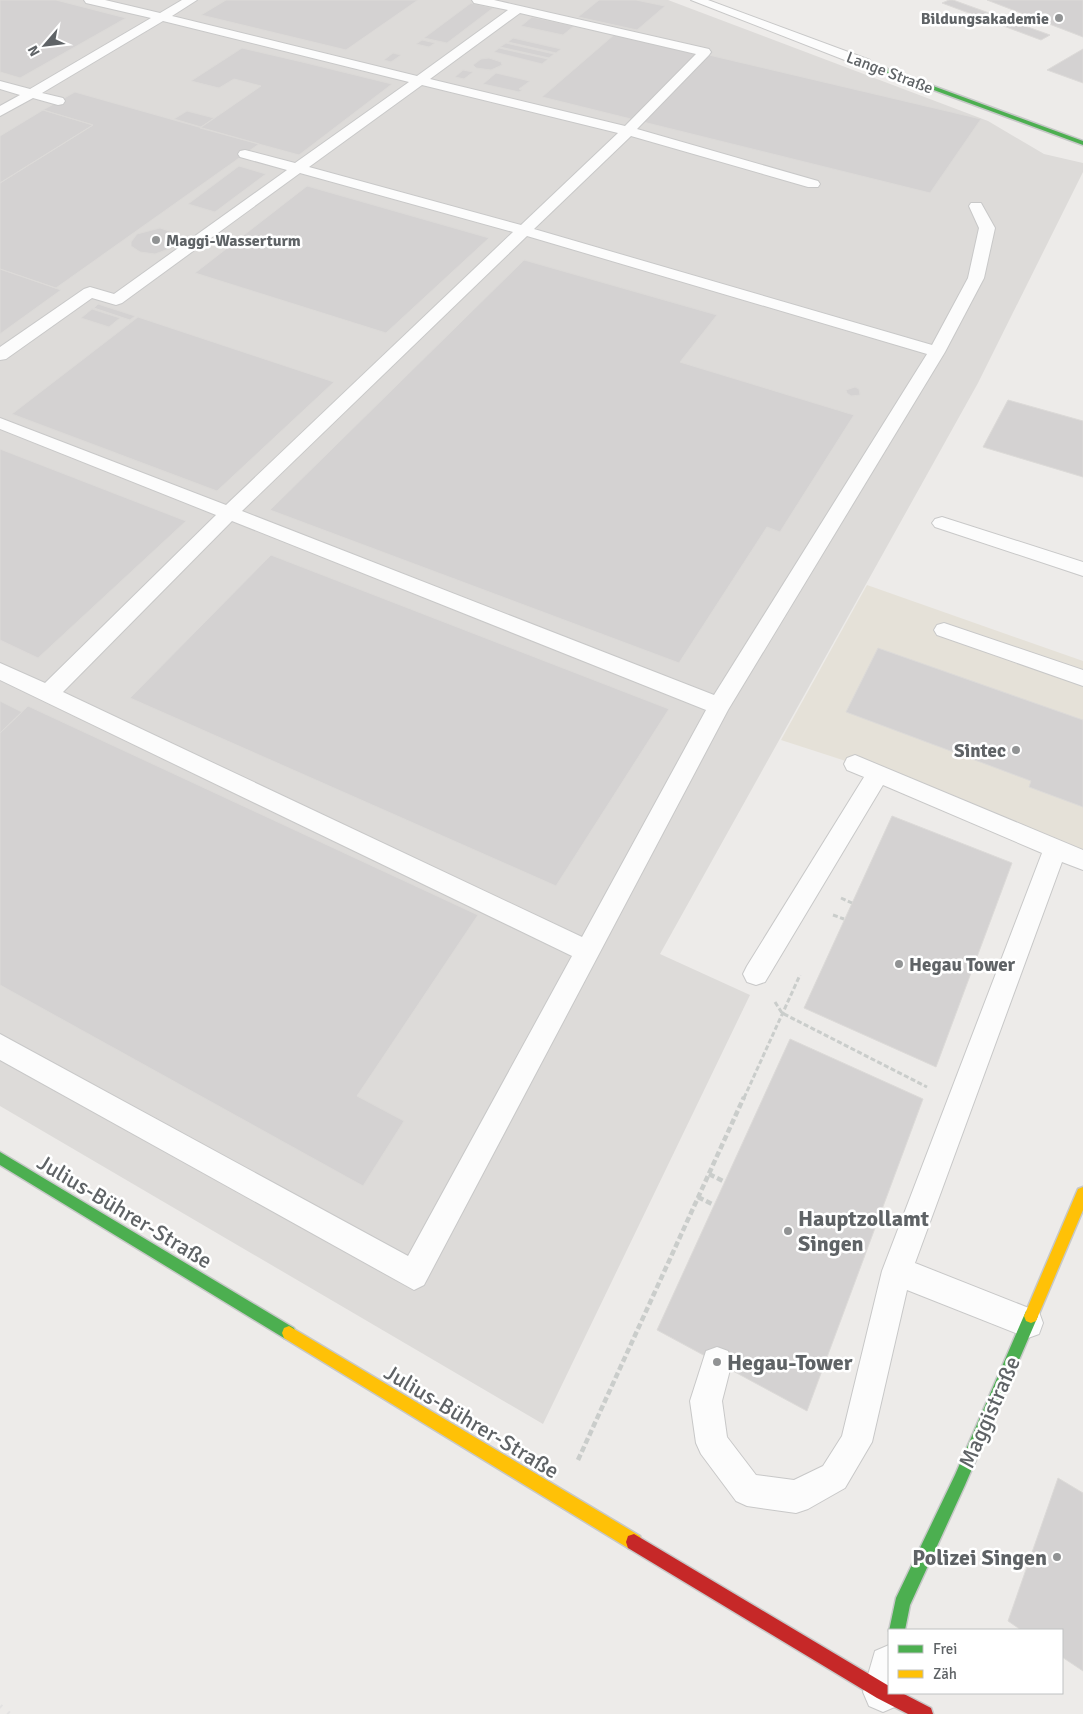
<svg xmlns="http://www.w3.org/2000/svg" width="1083" height="1714" font-family="Signika,sans-serif">
	<rect width="100%" height="100%" fill="#edebe9"/>
	<path fill="#e5e1d8" d="M867 585 1083 661V860L855 764 781 740Z"/>
	<path fill="#dddbd9" d="M0 0H668L988 121 1044 154 1083 163V172L978 383 660 954 750 995 543 1424 0 1106Z"/>
	<path fill="#d4d2d2" stroke="#dcdad8" d="M0 0H56L126 18 20 78 0 72Z
		M226 0H418L346 50 201 15Z
		M599 0H636L665 6 637 30 578 17Z
		M949 0H953L1050 35 1041 40 942 3Z
		M987 0H1083V37Z
		M471 3 493 8 447 43 424 38Z
		M532 17 574 26 563 35 521 26Z
		M615 34 713 52 709 55 981 119 930 193 542 97Z
		M513 38 561 49 556 53 508 42Z
		M422 40 435 43 429 47 416 44Z
		M506 43 554 54 549 58 500 47Z
		M242 48 298 61 392 84 299 155 200 128 261 86 234 79 219 88 191 81Z
		M499 48 548 59 542 64 494 52Z
		M1083 49V83L1047 70Z
		M393 53 401 55 391 62 384 60Z
		M489 58 501 62 502 65 491 70 476 68 473 65 481 59Z
		M463 70 473 72 464 79 455 77Z
		M496 73 530 81 519 89 522 90 519 92 483 84Z
		M75 92 259 144 56 288 0 269V183L93 125 43 110Z
		M43 110 93 125 0 183V136Z
		M187 111 214 118 201 127 174 119Z
		M239 166 266 174 215 212 188 204Z
		M307 186 489 238 386 333 195 273Z
		M160 228 178 234 181 238 177 246 155 254 140 252 131 246V242L137 234Z
		M524 260 717 315 680 362 854 415 780 532 767 527 679 663 270 510Z
		M0 269 61 290 0 334Z
		M98 304 135 316 130 320 94 308Z
		M92 309 120 318 109 327 81 318Z
		M138 317 334 382 217 491 12 414Z
		M855 387 859 389 860 395 851 396 847 393 846 390Z
		M1008 400 1083 421V477L983 447Z
		M0 449 186 521 38 658 0 640Z
		M271 555 669 709 556 886 130 698Z
		M878 648 1083 720V807L1029 787 1031 781 846 712Z
		M0 701 22 712 0 733Z
		M28 706 478 915 357 1096 404 1121 363 1186 0 985V733Z
		M892 816 1012 863 936 1067 804 1008Z
		M790 1039 923 1099 807 1411 657 1330Z
		M1058 1478 1083 1493V1671L1062 1657V1630H1021L1008 1621Z"/>
	<g fill="none" stroke-linecap="round" stroke-linejoin="round">
		<defs>
			<path id="lane" d="M84 0H105L160 13 182 0H197L172 16 417 76 508 10 474 3 472 0H494L709 49 711 52 709 55 637 129 818 181 820 184 818 187H808L631 136 534 229 932 345 968 278 979 228 969 206 971 203H981L995 228 984 278 945 352 728 710 424 1285 414 1290 0 1060V1034L408 1256 572 956 0 680V663L45 683 216 515 0 429V418L226 505 513 232 300 173 122 303 116 305 92 298 6 359 0 360V347L84 289 90 287 114 294 287 170 240 157 238 154 240 151 245 150 295 163 409 82 163 21 42 93 63 98 65 101 63 104 58 105 33 98 0 116V106L20 95 0 89V81L30 89 151 18 86 3ZM520 13 696 54 625 126 430 79ZM422 85 618 133 521 225 309 167ZM527 236 927 354 714 695 242 511ZM232 521 706 710 582 937 63 692Z
				M691 0H708L870 60 871 63 865 67 860 66Z
				M942 517 1083 562V576L935 527 932 523 935 519Z
				M944 623 1083 670V686L937 635 934 630 937 625Z
				M855 755 1083 850V870L1062 862 915 1263 1039 1312 1043 1323 1039 1334 1028 1338 907 1290 872 1442 845 1488 808 1509 796 1513 747 1506 736 1501 701 1454 696 1443 690 1401 706 1351 717 1347 728 1351 732 1362 722 1401 727 1437 756 1475 794 1480 823 1466 842 1436 882 1271 1042 853 883 785 765 982 756 985 747 982 743 974 747 966 864 777 847 770 844 764 847 758Z"/>
			<path id="street" d="M889 1645V1693H903L897 1706 883 1712 869 1706 863 1692 875 1651Z"/>
			<path id="fast" d="M865 61 1083 141V145L863 64 862 63Z
				M0 1152 294 1328 296 1333 294 1338 289 1340 284 1338 0 1165Z
				M1031 1309 1036 1311 1038 1316 965 1485 910 1605 905 1630 889 1631 896 1598 955 1475 1026 1311Z"/>
			<path id="slow" d="M1083 1187V1210L1036 1321 1031 1323 1026 1321 1024 1316 1078 1189Z
				M289 1326 640 1536 642 1542 640 1548 634 1550 628 1548 284 1338 282 1333 284 1328Z"/>
			<path id="jam" d="M634 1534 889 1686V1693H902L931 1708 933 1714H908L877 1698 628 1548 626 1542 628 1536Z"/>
		</defs>
		<use href="#lane" stroke="#c8c8c8" stroke-width="2"/>
		<use href="#street" stroke="#c8c8c8" stroke-width="2"/>
		<use href="#fast" stroke="#c7c8c8" stroke-width="3"/>
		<use href="#slow" stroke="#c7c8c8" stroke-width="3"/>
		<use href="#jam" stroke="#c7c8c8" stroke-width="3"/>
		<path stroke="#cacdcb" stroke-width="3" stroke-dasharray="5 2.5" stroke-linecap="butt" d="M841 898 852 903
			M833 915 844 919
			M775 1002 782 1013 927 1087
			M744 1098 800 975"/>
		<path stroke="#cacdcb" stroke-width="4.5" stroke-dasharray="6 3" stroke-linecap="butt" d="M709 1174 725 1182
			M698 1197 714 1205
			M578 1460 744 1097"/>
		<use href="#lane" fill="#fcfcfc" fill-rule="evenodd"/>
		<use href="#street" fill="#fcfcfc" fill-rule="evenodd"/>
		<use href="#fast" fill="#4caf50" fill-rule="evenodd"/>
		<use href="#slow" fill="#ffc107" fill-rule="evenodd"/>
		<use href="#jam" fill="#c62828" fill-rule="evenodd"/>
		<path stroke="#e3e2e2" stroke-width="5" stroke-dasharray="2 8" stroke-linecap="butt" d="M0 1706 9 1714"/>
	</g>
	<g fill="#919394" stroke="#fff" stroke-width="2">
		<circle cx="1059" cy="18" r="5"/>
		<circle cx="156" cy="240" r="5"/>
		<circle cx="1016" cy="750" r="5"/>
		<circle cx="899" cy="964" r="5"/>
		<circle cx="788" cy="1231" r="5"/>
		<circle cx="717" cy="1362" r="5"/>
		<circle cx="1057" cy="1557" r="5"/>
	</g>
	<g text-anchor="middle" stroke-width="5" stroke-linejoin="round" paint-order="stroke">
		<g font-size="16" font-weight="bold" fill="#5f6366" stroke="#fff" text-anchor="end">
			<text x="1049" y="24">Bildungsakademie</text>
			<text x="166" y="246" text-anchor="start">Maggi-Wasserturm</text>
		</g>
		<g font-size="16" fill="#5f6366" stroke="#fff">
			<text transform="translate(890 72) rotate(21)" y="6">Lange Straße</text>
		</g>
		<g font-size="19" font-weight="bold" fill="#5f6366" stroke="#fff" text-anchor="end">
			<text x="1006" y="757">Sintec</text>
			<text x="909" y="971" text-anchor="start">Hegau Tower</text>
		</g>
		<g font-size="22" fill="#5f6366" stroke="#fff">
			<text transform="translate(125 1211) rotate(31)" y="8">Julius-Bührer-Straße</text>
			<text transform="translate(989 1412) rotate(-66)" y="8">Maggistraße</text>
			<text transform="translate(472 1421) rotate(31)" y="8">Julius-Bührer-Straße</text>
		</g>
		<g font-size="22" font-weight="bold" fill="#5f6366" stroke="#fff" text-anchor="start">
			<text x="798" y="1226">Hauptzollamt<tspan x="798" dy="25">Singen</tspan></text>
			<text x="727" y="1370">Hegau-Tower</text>
			<text x="1047" y="1565" text-anchor="end">Polizei Singen</text>
		</g>
	</g>
	<rect x="888" y="1629" width="175" height="65" fill="#ffffff" stroke="#bfc1c2"/>
	<rect x="898" y="1645" width="25" height="8" fill="#4caf50" stroke="#bfc1c2"/>
	<text x="933" y="1654" font-size="15" fill="#5f6366">Frei</text>
	<rect x="898" y="1670" width="25" height="8" fill="#ffc107" stroke="#bfc1c2"/>
	<text x="933" y="1679" font-size="15" fill="#5f6366">Zäh</text>
	<g transform="translate(45 45) rotate(242)" stroke="#ffffff" stroke-width="4" paint-order="stroke">
	<path d="M0-4L9 19L0 12L-9 19Z" fill="#5f6366"/>
	<text y="-8" font-size="14" font-weight="bold" text-anchor="middle" fill="#5f6366">N</text>
	</g>
</svg>
